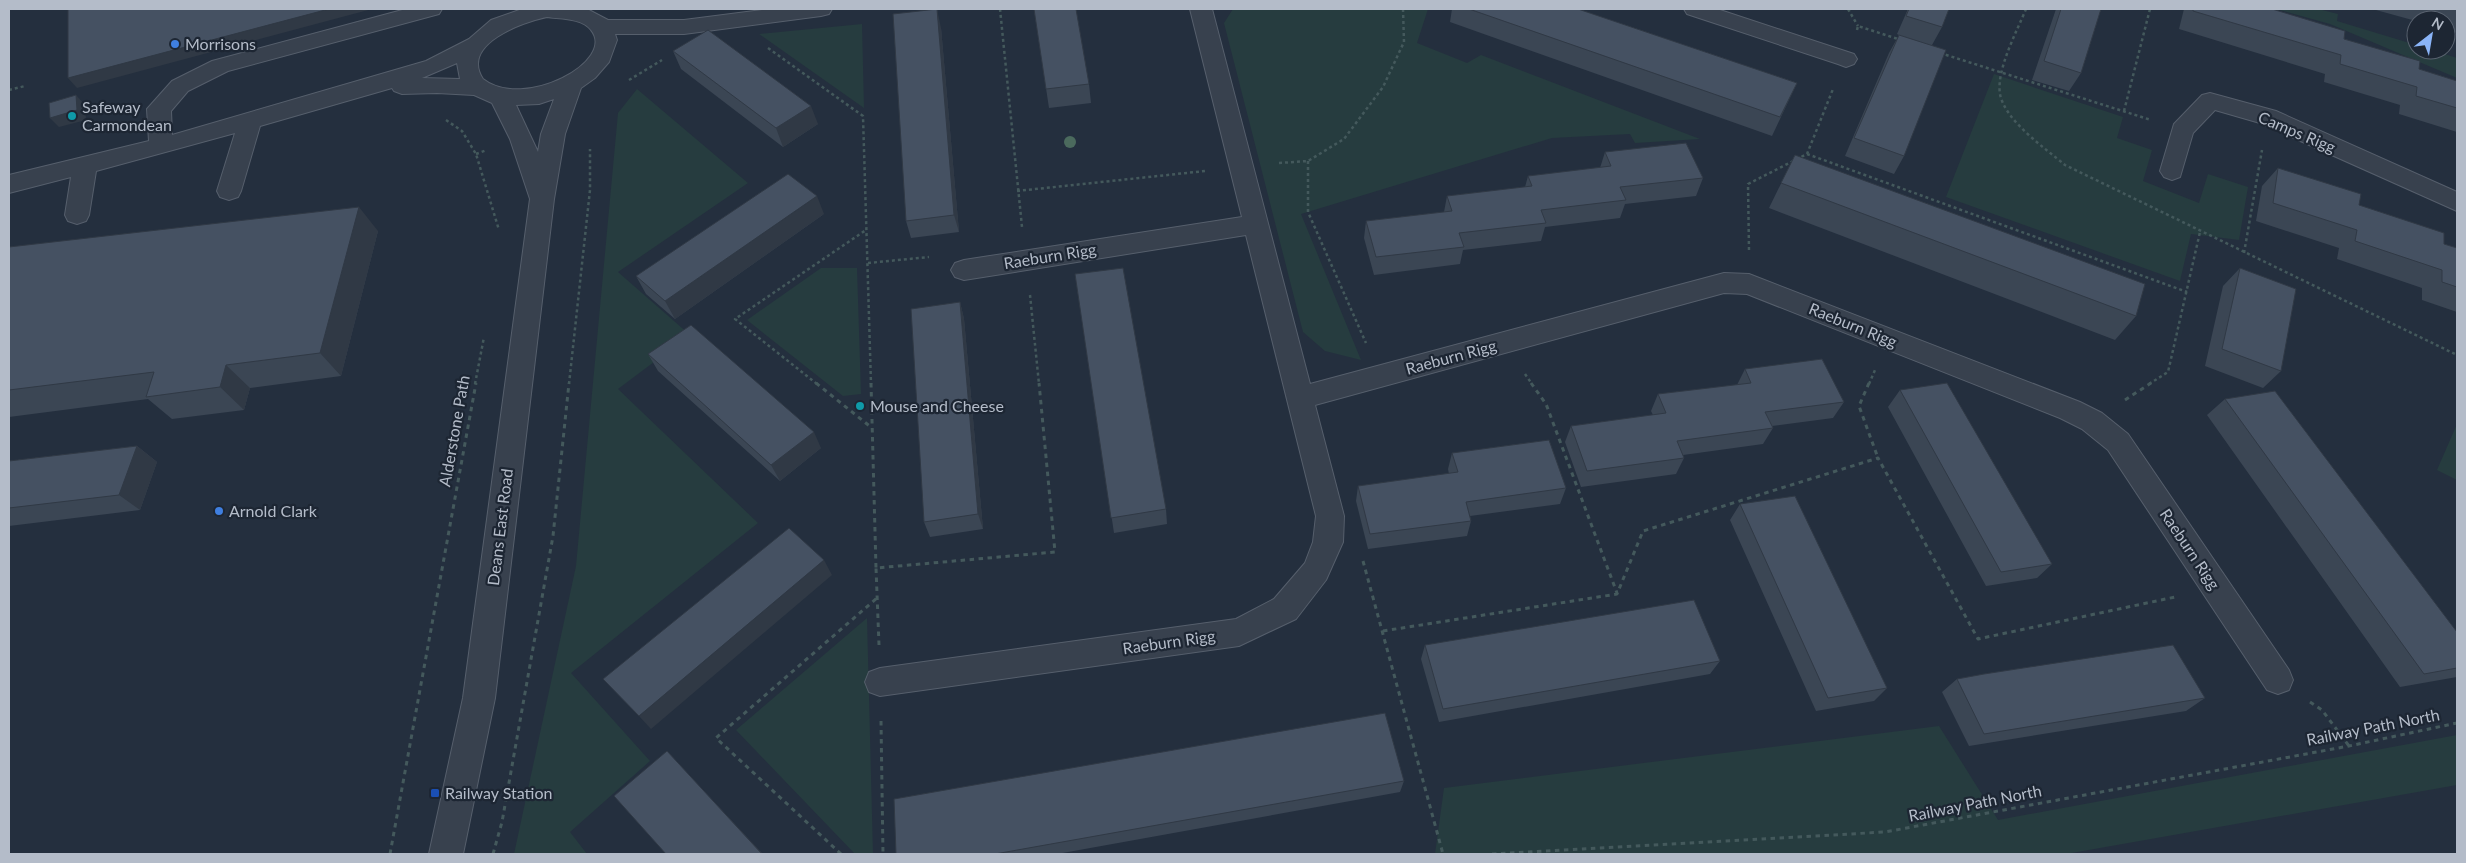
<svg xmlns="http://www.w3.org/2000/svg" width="2466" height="863" font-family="Lato,sans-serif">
	<rect width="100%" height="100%" fill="#242f3e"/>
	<path fill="#263c3f" d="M1233 9H1428L1417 43 1467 63 1481 55 1700 139 1635 143 1630 134 1552 138 1301 214 1361 360 1325 351 1303 332 1224 23Z
		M2276 9H2318L2338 14 2337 21 2416 45V50H2432L2457 58V78L2330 24Z
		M862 24 864 108 759 34Z
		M1994 74 2123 117 2117 138 2152 150 2143 181 2199 203 2208 174 2248 187 2239 240 2191 234 2180 281 1946 197Z
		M637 89 748 183 618 272 690 335 618 389 758 523 571 673 650 761 570 832 587 854H514L576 566 618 113Z
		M821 268H857L861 394 843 396 747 320Z
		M2457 424V480L2437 470Z
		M867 618 873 854H855L736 730Z
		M1939 726 1998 820 2457 735V785L2066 854H1435L1444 788Z"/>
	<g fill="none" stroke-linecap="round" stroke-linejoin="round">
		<defs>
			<path id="minor" d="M406 9H442L439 14 228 71 188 91 171 111 172 135 426 61 469 39 491 20 522 9H587L608 20H684L769 9H832L829 14 821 16 684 34H615L617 40 609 62 595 78 581 88 565 134 554 199 495 698 463 854H429L463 698 530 199 510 139 492 103 474 95 437 93 402 94 394 91 392 88 260 126 241 191 238 197 229 200 220 197 217 191 235 133 96 171 89 215 86 221 77 224 68 221 65 215 71 177 9 193V175L149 141 147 109 172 81 212 61ZM547 17C560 19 582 18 591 30 617 61 524 111 483 79 460 44 523 22 547 17ZM457 63 460 79 422 78ZM554 99 541 134 538 152 516 105 539 104Z
				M1190 9H1212L1310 384 1724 273 1749 274 2080 402 2102 413 2128 434 2289 670 2293 680 2289 690 2278 694 2267 690 2108 450 2082 429 2060 418 1747 294 1724 293 1315 405 1344 516 1343 542 1326 580 1296 619 1239 646 880 696 869 692 865 682 869 672 880 668 1236 619 1274 599 1305 563 1313 542 1316 516 1246 235 964 280 955 277 951 270 955 263 964 260 1242 217Z
				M1684 9H1717L1854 54 1857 59 1854 64 1846 67 1838 64 1687 14Z
				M2210 93 2276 111 2457 192V211L2260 123 2215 110 2193 133 2180 177 2172 180 2164 177 2160 171 2174 124 2202 95Z"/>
		</defs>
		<use href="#minor" stroke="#565f6c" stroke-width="2"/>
		<path stroke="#44595c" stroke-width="2.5" stroke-dasharray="3 3" stroke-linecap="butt" d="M1000 9 1022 227
			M1848 9 1858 26
			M2026 9C2017 31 1996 70 2000 94 2005 121 2045 148 2065 165L2457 355
			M1857 30 1858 26 1901 40
			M768 48 863 116 871 384
			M1940 53 2151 120
			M629 80 662 60
			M9 90 25 86
			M2124 111 2150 9
			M446 120 462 131 476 154 499 230
			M476 154 487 150
			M1807 154 2187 292
			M1308 161V212L1366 343
			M1279 163 1308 161 1344 139 1383 87 1404 42 1403 9
			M1017 191 1205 171
			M1749 250 1748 184 1807 154 1833 89
			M2244 253 2262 150
			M868 263 929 257
			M1030 295 1039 384
			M1525 374 1532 384
			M475 384 484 337
			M569 384 590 190V149
			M817 384 735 319 866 230
			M1869 384 1875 370
			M2149 384 2168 372 2200 232"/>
		<path stroke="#44595c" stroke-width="3" stroke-dasharray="4.5 4.5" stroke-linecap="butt" d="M816 383 872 428
			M871 383 876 568
			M1531 383 1546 404 1617 593
			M1869 383 1859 406 1878 458
			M2125 400 2151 383
			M1363 561 1443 854
			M1383 631 1617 594 1643 531 1878 458 1978 639 2175 597
			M879 645 876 568 1055 552 1039 383
			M2310 702 2322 710 2349 746
			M881 721 883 854
			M390 854 476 383
			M493 854 502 822 553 536 569 383
			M841 854 716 738 877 598
			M1492 854 1885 832 2349 746 2457 723"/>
		<use href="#minor" fill="#38414e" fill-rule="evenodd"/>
	</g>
	<circle fill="#4b6a5d" cx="1070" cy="142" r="6"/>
	<path fill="#3b4654" d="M1034 9 1089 84 1091 103 1049 108Z
		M1452 9H1578L1797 83 1772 136 1450 22Z
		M1908 9H1949L1942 27 1932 45 1904 156 1894 174 1845 156 1889 53 1899 35 1897 34Z
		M2056 9H2101L2081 73 2069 91 2032 80Z
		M2184 9H2272L2419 69 2457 81V132L2399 114 2400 105 2324 82 2325 74 2179 29Z
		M2376 9H2457V33L2446 30V20H2416V21L2376 10Z
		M941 28 959 232 911 238 906 221Z
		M673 51 818 124 783 147 681 69Z
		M1605 152 1703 178 1696 196 1625 204 1620 218 1545 227 1541 241 1463 250 1460 264 1374 275 1364 238 1366 221 1444 212 1447 196 1525 187 1528 176 1600 168Z
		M1795 155 2136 316 2115 340 1769 208Z
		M2278 168 2444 244 2457 248V312L2422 300V288L2337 259 2339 248 2256 221 2262 186Z
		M824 214 675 319 646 294 636 276Z
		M378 231 341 376 250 388 244 410 172 419 148 399 9 417V247Z
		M2240 268 2281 371 2263 388 2205 366 2223 286Z
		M1075 274 1166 509 1167 524 1114 533Z
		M960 302 964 319 983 529 930 537 924 522Z
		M648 354 821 448 780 481 658 371Z
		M1745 369 1844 402 1833 418 1772 426 1773 428 1763 444 1683 455 1684 458 1676 474 1581 487 1565 442 1571 426 1653 415 1651 411 1658 394 1737 385Z
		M1900 390 2052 564 2037 578 1986 586 1888 407Z
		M2225 399 2457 632V677L2400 687 2207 415Z
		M137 446 157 462 140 510 9 526V461Z
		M1452 453 1566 488 1560 504 1470 516 1471 521 1467 536 1368 549 1356 501 1358 486 1449 474 1448 469Z
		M1740 504 1887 688 1874 701 1816 711 1730 520Z
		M1425 645 1720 661 1710 674 1439 722 1421 659Z
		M1957 679 2205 698 2186 711 1969 746 1942 692Z
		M1404 781 1400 792 1057 854H896Z"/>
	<path fill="#303945" d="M329 9H372L77 88 68 78Z
		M937 9 941 28 959 232 954 215Z
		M76 95 85 105 86 120 59 127 50 118Z
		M811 106 818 124 783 147 776 128Z
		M817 196 824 214 675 319 665 301Z
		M359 207 378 231 341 376 320 353Z
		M960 302 964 319 983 529 978 514Z
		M226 365 250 388 244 410 220 387Z
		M814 432 821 448 780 481 771 465Z
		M137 446 157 462 140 510 119 495Z
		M824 560 832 575 651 729 639 716Z
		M667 751 678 763 763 854H762Z"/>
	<path fill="#455162" stroke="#303945" d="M68 9H329L68 78Z
		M937 9 954 215 906 221 893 14Z
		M1034 9H1076L1089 84 1046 89Z
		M1469 9H1578L1797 83 1780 117Z
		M1909 9H1949L1942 27 1906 16Z
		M2061 9H2101L2081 73 2044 61Z
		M2193 9H2272L2345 31 2344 39 2420 61 2419 69 2457 81V108L2416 96 2417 87 2340 64 2341 55 2193 11Z
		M708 30 811 106 776 128 673 51Z
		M1899 35 1946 50 1904 156 1854 138Z
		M76 95 77 110 50 118 49 103Z
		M1686 143 1703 178 1620 187 1626 200 1541 210 1546 223 1459 233 1464 247 1376 257 1366 221 1452 211 1447 196 1532 186 1528 176 1611 166 1605 152Z
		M1795 155 2145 284 2136 316 1781 183Z
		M2278 168 2361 194 2359 205 2444 233V244L2457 248V287L2442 282V270L2355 241 2357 230 2273 203Z
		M788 174 817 196 665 301 636 276Z
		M359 207 320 353 226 365 220 387 146 397 154 372 9 390V247Z
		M1123 268 1166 509 1111 518 1075 274Z
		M2240 268 2296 289 2281 371 2222 349Z
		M960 302 978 514 924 522 911 309Z
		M691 325 814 432 771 465 648 354Z
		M1822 359 1844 402 1765 412 1773 428 1677 441 1684 458 1587 471 1571 426 1666 413 1658 394 1751 383 1745 369Z
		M1947 383 2052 564 2001 572 1900 390Z
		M2275 391 2457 632V668L2424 674 2225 399Z
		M1549 440 1566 488 1466 502 1471 521 1370 534 1358 486 1458 472 1452 453Z
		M137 446 119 495 9 508V461Z
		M1795 496 1887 688 1828 698 1740 504Z
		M789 528 824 560 639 716 603 679Z
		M1694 600 1720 661 1443 709 1425 645Z
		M2173 645 2205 698 1984 734 1957 679 1984 674Z
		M1385 713 1404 781 995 854H896L894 799Z
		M667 751 762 854H666L614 796Z"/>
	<g fill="#3f7fe0" stroke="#1d2633" stroke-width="2">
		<circle cx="175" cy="44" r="5"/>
		<circle cx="219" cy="511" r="5"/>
	</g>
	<g fill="#0f9aa8" stroke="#1d2633" stroke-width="2">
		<circle cx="72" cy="116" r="5"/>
		<circle cx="860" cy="406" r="5"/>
	</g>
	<rect fill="#1a4fb4" stroke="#1d2633" stroke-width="2" x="430" y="788" width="10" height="10" rx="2.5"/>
	<g text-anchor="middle" stroke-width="4.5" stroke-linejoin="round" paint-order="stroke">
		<g font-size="16" fill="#b4bcc9" stroke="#1d2633" text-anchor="start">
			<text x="185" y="50">Morrisons</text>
			<text x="82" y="113">Safeway<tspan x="82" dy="18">Carmondean</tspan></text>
			<text x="870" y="412">Mouse and Cheese</text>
			<text x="229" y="517">Arnold Clark</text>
			<text x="445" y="799">Railway Station</text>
		</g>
		<g font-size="16" fill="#b4bcc9" stroke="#1d2633">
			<text transform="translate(2297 132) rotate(23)" y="6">Camps Rigg</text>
			<text transform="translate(1050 256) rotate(-9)" y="6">Raeburn Rigg</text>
			<text transform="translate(1853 325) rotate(22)" y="6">Raeburn Rigg</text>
			<text transform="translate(1451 357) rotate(-15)" y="6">Raeburn Rigg</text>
			<text transform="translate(454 431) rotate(-80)" y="6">Alderstone Path</text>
			<text transform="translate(500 527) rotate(-83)" y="6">Deans East Road</text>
			<text transform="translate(2190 549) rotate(56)" y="6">Raeburn Rigg</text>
			<text transform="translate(1169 642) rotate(-8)" y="6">Raeburn Rigg</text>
			<text transform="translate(2373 727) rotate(-11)" y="6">Railway Path North</text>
			<text transform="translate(1975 803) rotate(-11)" y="6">Railway Path North</text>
		</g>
	</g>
	<rect width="2466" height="863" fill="none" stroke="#b4bcc9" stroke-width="20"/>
	<g transform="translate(2431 35) rotate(31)"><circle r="24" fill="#1d2633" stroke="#59626f"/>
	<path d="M0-4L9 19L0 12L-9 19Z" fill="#8ab4f8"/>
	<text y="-8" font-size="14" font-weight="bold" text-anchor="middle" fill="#b4bcc9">N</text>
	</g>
</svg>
